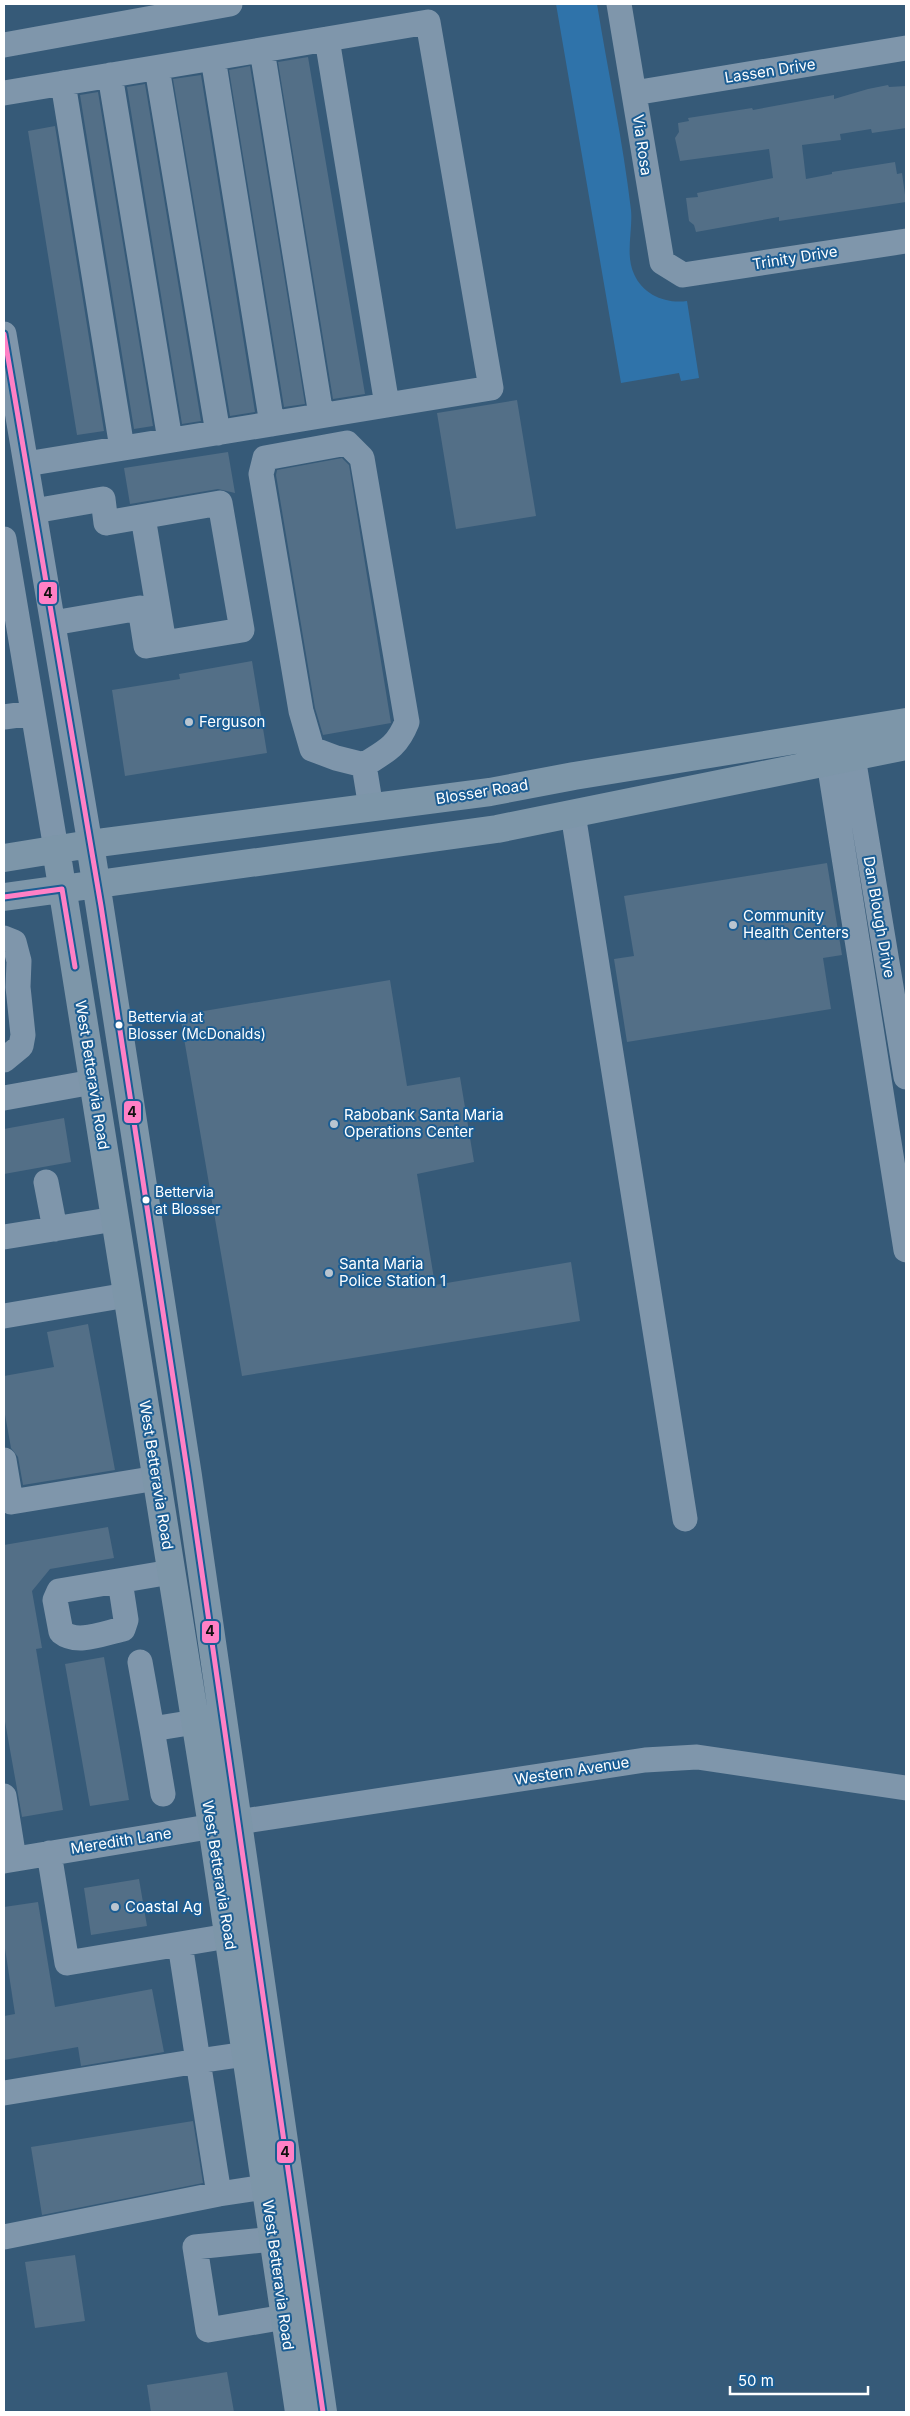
<svg xmlns="http://www.w3.org/2000/svg" width="910" height="2416" font-family="Inter,sans-serif">
	<rect width="100%" height="100%" fill="#365a78"/>
	<path fill="#2f73aa" d="M556 4H597C608 72 623 141 631 210 633 230 625 255 634 274 643 295 666 304 687 301L699 378 681 381 679 373 621 383Z"/>
	<path fill="#536f87" d="M308 57 365 394 333 399 278 62Z
		M250 66 305 404 284 407 229 70Z
		M201 75 255 412 230 416 173 79Z
		M145 84 201 421 182 424 127 87Z
		M888 85 889 87 906 86V128L872 133 871 129 840 134 841 140 802 145 806 179 832 174V172L895 162 897 174 902 173 906 202 779 221V217L696 232 694 225 689 221 686 198 698 197 697 193 773 178 769 149 680 161 675 138 679 132 678 123 689 121 688 118 752 108 753 110 834 95V99L868 89Z
		M98 92 153 426 134 429 80 95Z
		M55 126 104 431 77 435 28 131Z
		M517 400 536 516 456 529 437 413Z
		M228 452 235 493 218 489 130 504 124 468Z
		M342 458 349 465 391 723 323 735 315 708 276 475 277 470Z
		M252 661 267 753 125 776 112 690 180 679 179 674Z
		M827 863 842 955 823 958 831 1009 627 1042 614 959 634 956 624 896Z
		M390 980 407 1086 460 1077 474 1162 417 1174 435 1285 571 1262 580 1321 242 1376 180 1015Z
		M64 1118 71 1162 4 1174V1129Z
		M88 1324 115 1470 23 1485 18 1457 11 1448 4 1409V1376L54 1367 47 1332Z
		M108 1527 114 1558 50 1569 32 1591 42 1648 36 1649 63 1810 22 1817 4 1716V1545Z
		M104 1657 129 1800 90 1806 65 1664Z
		M139 1879 147 1926 91 1935 84 1888Z
		M38 1902 55 2007 152 1989 164 2052 81 2066 78 2047 4 2060V2016L15 2014 4 1942V1907Z
		M193 2121 203 2183 42 2215 31 2147Z
		M75 2255 85 2321 35 2328 25 2262Z
		M227 2372 234 2412H151L147 2385Z"/>
	<g fill="none" stroke-linecap="round" stroke-linejoin="round">
		<path stroke="#7f96ab" stroke-width="25" d="M619 4 662 262 683 275 906 241
			M327 39 428 22 491 388 387 405
			M4 45 230 4
			M262 50 321 415
			M213 58 272 424
			M157 68 218 433
			M110 75 170 440
			M63 83 122 448
			M4 93 327 39 387 405 26 464
			M634 93 906 48
			M4 334 90 844
			M34 511 103 499 106 523 220 503 242 630 146 646 140 608 53 623
			M143 517 164 643
			M4 539 56 849
			M4 717 33 713
			M853 757 906 1077
			M829 762 906 1250
			M364 765C386 751 397 747 407 722L362 458 347 443 265 458 261 474 301 711 312 749 336 758 364 765 371 808
			M573 814 685 1519
			M4 938 14 942 19 961 18 987 23 1035 21 1046 4 1060
			M4 1098 93 1082
			M46 1182 55 1229
			M4 1237 115 1219
			M4 1316 127 1295
			M4 1460 11 1502 157 1478
			M120 1581 126 1620 123 1629C104 1633 77 1645 61 1632L55 1600 59 1591 171 1572
			M140 1662 152 1729
			M163 1794 152 1729 195 1722
			M4 1796 14 1859
			M49 1853 67 1963 228 1936
			M4 1861 238 1822 645 1760 697 1757 906 1788
			M180 1944 198 2061 246 2054
			M4 2093 198 2061 219 2194 265 2187
			M4 2237 219 2194
			M273 2239 195 2247 208 2330 285 2317"/>
		<path stroke="#7d96a9" stroke-width="28" d="M90 844 188 1476 323 2412
			M56 849 212 1826 299 2412
			M4 858 90 844 490 792 574 776 906 722
			M4 897 497 829 906 746"/>
		<defs>
			<path id="bus-1" d="M4 334 101 906 188 1476 323 2412
				M4 897 62 889 75 967"/>
		</defs>
		<use href="#bus-1" stroke="#1b5d93" stroke-width="9"/>
		<use href="#bus-1" stroke="#ff80c5" stroke-width="5"/>
	</g>
	<g fill="#b9c5d0" stroke="#1b5d93" stroke-width="2">
		<circle cx="189" cy="722" r="5"/>
		<circle cx="733" cy="925" r="5"/>
		<circle cx="334" cy="1124" r="5"/>
		<circle cx="329" cy="1273" r="5"/>
		<circle cx="115" cy="1907" r="5"/>
	</g>
	<g fill="#fff" stroke="#1b5d93" stroke-width="2">
		<circle cx="119" cy="1025" r="4.5"/>
		<circle cx="146" cy="1200" r="4.5"/>
	</g>
	<g text-anchor="middle" stroke-width="4" stroke-linejoin="round" paint-order="stroke">
		<g font-size="14" fill="#fff" stroke="#1b5d93" text-anchor="start">
			<text x="128" y="1022">Bettervia at<tspan x="128" dy="17">Blosser (McDonalds)</tspan></text>
			<text x="155" y="1197">Bettervia<tspan x="155" dy="17">at Blosser</tspan></text>
		</g>
		<g font-size="15" fill="#fff" stroke="#1b5d93">
			<text transform="translate(770 71) rotate(-9)" y="5">Lassen Drive</text>
			<text transform="translate(642 145) rotate(82)" y="5">Via Rosa</text>
			<text transform="translate(795 258) rotate(-9)" y="5">Trinity Drive</text>
			<text transform="translate(482 792) rotate(-9)" y="5">Blosser Road</text>
			<text transform="translate(879 917) rotate(80)" y="5">Dan Blough Drive</text>
			<text transform="translate(92 1075) rotate(81)" y="5">West Betteravia Road</text>
			<text transform="translate(156 1475) rotate(81)" y="5">West Betteravia Road</text>
			<text transform="translate(572 1771) rotate(-9)" y="5">Western Avenue</text>
			<text transform="translate(121 1841) rotate(-9)" y="5">Meredith Lane</text>
			<text transform="translate(219 1875) rotate(81)" y="5">West Betteravia Road</text>
			<text transform="translate(278 2275) rotate(82)" y="5">West Betteravia Road</text>
		</g>
		<g font-size="15" fill="#fff" stroke="#1b5d93" text-anchor="start">
			<text x="199" y="727">Ferguson</text>
			<text x="743" y="921">Community<tspan x="743" dy="17">Health Centers</tspan></text>
			<text x="344" y="1120">Rabobank Santa Maria<tspan x="344" dy="17">Operations Center</tspan></text>
			<text x="339" y="1269">Santa Maria<tspan x="339" dy="17">Police Station 1</tspan></text>
			<text x="125" y="1912">Coastal Ag</text>
		</g>
	</g>
	<g stroke="#1b5d93" stroke-width="2">
		<rect x="38" y="581" width="20" height="24" rx="5" fill="#ff80c5"/>
		<rect x="123" y="1100" width="19" height="24" rx="5" fill="#ff80c5"/>
		<rect x="201" y="1620" width="19" height="24" rx="5" fill="#ff80c5"/>
		<rect x="276" y="2140" width="19" height="24" rx="5" fill="#ff80c5"/>
	</g>
	<g font-size="14" text-anchor="middle" font-weight="bold" fill="#111">
		<text x="48" y="598">4</text>
		<text x="132" y="1117">4</text>
		<text x="210" y="1636">4</text>
		<text x="285" y="2157">4</text>
	</g>
	<rect width="910" height="2416" fill="none" stroke="#ffffff" stroke-width="10"/>
	<path d="M730 2386v8h138v-8" fill="none" stroke="#ffffff" stroke-width="2.5"/>
	<text x="738" y="2386" font-size="15" fill="#ffffff" stroke="#1b5d93" stroke-width="4" paint-order="stroke">50 m</text>
</svg>
